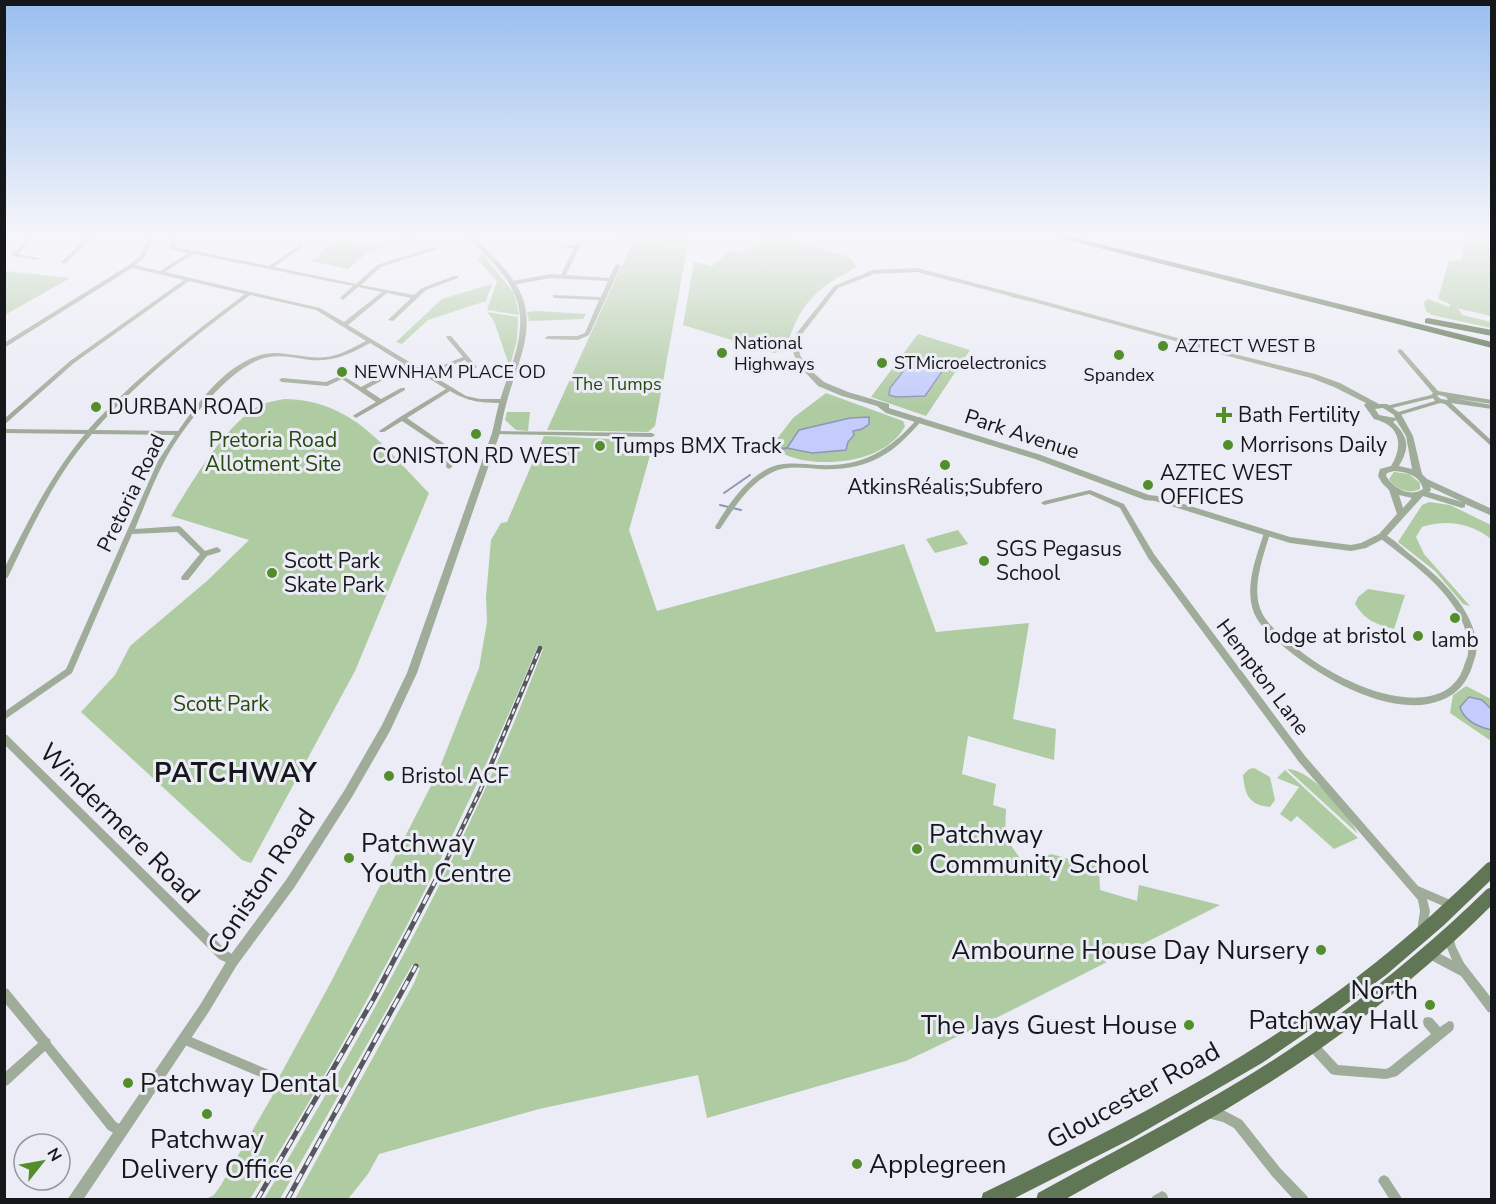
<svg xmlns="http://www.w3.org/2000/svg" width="1496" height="1204" font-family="'Nunito Sans',sans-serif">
	<rect width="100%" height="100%" fill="#ebecf5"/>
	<path fill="#afcba2" d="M406 238H416L368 252 348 269 311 261 336 240 376 247Z
		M619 238H689L688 247 663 246 687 248 655 426 648 432 547 430 631 245 635 244 621 243Z
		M762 238H786L843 255 851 259 856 266C850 273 839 276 832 281 805 299 794 320 786 350L774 353 683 325 694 262 712 266 730 251C746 254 750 250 762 238Z
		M1463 238H1491V316L1461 309 1438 299 1449 261 1462 260 1464 242Z
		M482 253 514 293 519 315 487 310 497 281 477 259Z
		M5 271 70 278 5 315Z
		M492 284 486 301 428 320 402 344 396 342 442 299Z
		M1428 299 1449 307 1450 304 1458 308 1462 315 1491 322V328L1432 315 1426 311 1424 302Z
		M538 311 586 314 583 319 529 321 527 312Z
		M487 312 518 317 517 340 511 362H508L494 321Z
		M918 334 970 350 926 416 871 397Z
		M826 393 903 421 905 426C887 460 835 466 802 460 791 458 780 452 770 448L793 418Z
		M285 399C353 400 385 448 429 493L355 671 251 863 242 860 81 712 115 675 130 646 208 580 249 540 171 516C191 484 230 415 266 403 272 401 279 400 285 399Z
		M507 412H530L528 431 516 430 505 420Z
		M544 436 654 441 629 530 657 611 904 544 936 632 1029 623 1013 719 1056 729 1054 760 968 736 962 774 996 784 993 805 1006 809 1005 837 1025 865 1051 854 1099 867 1100 890 1137 901 1139 885 1220 905 992 1020 906 1061 707 1118 698 1075 539 1109 379 1154 368 1174 348 1199H295L414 983 420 968 412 965 280 1199H264C370 1023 471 842 543 649L537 648C457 840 360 1023 250 1199H206L214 1195 221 1185 274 1093 271 1092 331 982 438 772 479 668 487 622 486 597 491 540 501 523 507 522Z
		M1394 472 1409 474 1420 483V489C1409 495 1396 489 1389 479Z
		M1429 502 1450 505 1491 525V539C1471 523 1446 519 1422 527L1416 537 1424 554 1470 606 1463 604 1435 571 1398 542 1422 505Z
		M958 530 968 544 935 553 926 539Z
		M1368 589 1405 595 1394 629C1375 624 1365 620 1355 604L1358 597Z
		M1466 686 1491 699V741L1450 713 1453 695Z
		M1254 768 1270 777 1275 800 1270 807C1249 805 1245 795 1243 775L1249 769Z
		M1287 769C1311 769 1350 815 1358 834Z
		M1285 770 1358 838 1334 849 1297 816 1291 822 1280 814 1299 787 1277 778Z"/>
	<path fill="#c3ccfa" stroke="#8f96b7" stroke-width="1.5" d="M941 361 948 363 925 396 896 397 889 395 890 388 905 369 933 365Z
		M869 417V424L862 429 853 431 854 435 848 442 846 450 812 453 787 448 799 430 850 418Z
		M1469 697 1482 700 1491 709V730C1479 727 1464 721 1460 707Z"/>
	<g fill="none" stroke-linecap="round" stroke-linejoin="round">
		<path stroke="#8f96b7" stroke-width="2" d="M781 449 787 448
			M724 493 750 475
			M720 505 741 510"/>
		<path fill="#a0ac9a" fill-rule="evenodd" d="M29 238H34L18 254 39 258V260L12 256V254Z
			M87 238H92L66 263H62V261Z
			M149 238H154L144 258 135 265 160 271 188 253 170 249V248L173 238H178L175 247 269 266 300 245 302 246V247L274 267 356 284 377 265 433 247H437V249L381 267 361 285 414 295 422 288 454 276H458V278L426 290 393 321 388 320 411 298 387 293 348 325 426 372 463 357 446 337 447 336H451L477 367 474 369 472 368 465 360 430 374 466 396 480 399H503L506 401 503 403C482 403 469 402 450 391L407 418 449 447 453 455 452 467 449 469 446 467 447 455 444 449 402 421 384 432H380L379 431 400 417 446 389 409 366 366 389 381 399 401 388H405V390L356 418 353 416 354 415 376 402 342 379 327 386 282 382 279 380 282 378 326 382 342 375 361 387 404 364 370 343C351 354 333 362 310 360 296 358 282 355 269 357 232 362 180 430 164 462 153 483 144 507 135 529L179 526 181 527 205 551 217 547 221 550 220 552 207 556 188 580H182L181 578 182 576 200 554 177 532 132 534 72 673 4 720V712L66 669 158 461 175 435 92 434C55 476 32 527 8 577L4 580V569C28 521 51 475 85 434L4 433V429L88 430C135 378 189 336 245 294L189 281 74 363 4 425V419L70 361 184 280 132 268 4 348V343L129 265 140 256ZM194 254 353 286 341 297 340 298 343 300 358 287 382 292 344 322 320 308 165 272ZM250 295 316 310 366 341C354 347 341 355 327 357 309 359 291 353 274 353 232 355 200 400 178 431L95 430C141 378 195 336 250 295Z
			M578 241 582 242 566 275 609 278 616 264 621 265 589 335 578 340 546 339 545 338 548 336H577L585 333 599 300 555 298 553 297V295L601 297 608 281 551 278 512 285 509 283 512 281 551 274 561 275 574 248 557 247 555 246 557 245H576Z
			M1400 349 1402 350 1438 391 1492 400V404L1453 398 1492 405V409L1451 403 1492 441V447L1445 404 1440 403 1397 416 1394 414 1395 413 1435 401 1433 398 1388 409 1386 408V406L1431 395 1433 393 1398 352V350ZM1439 395 1446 397 1448 400 1441 399 1437 396Z
			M920 417 923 419 922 420C892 456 867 471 819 469 804 468 787 465 773 472 749 483 734 508 720 529H716L715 527C728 505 744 481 767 469 783 461 801 464 818 465 863 467 889 451 918 418Z
			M496 431 652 433 655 435 652 437 494 434 493 433Z
			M1090 490 1124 504 1154 554 1305 756 1418 886 1455 902 1457 905 1455 908 1452 910 1427 899 1430 911 1425 934 1422 936 1419 934 1417 931 1420 911 1418 900 1299 762 1148 558 1120 508 1089 494 1044 505 1041 503 1044 501Z
			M1267 530 1270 533C1264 555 1253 581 1259 605 1264 623 1280 634 1294 646 1311 660 1331 673 1352 682 1385 698 1449 713 1464 666 1465 662 1468 657 1468 653 1469 640 1465 625 1458 613 1440 582 1408 560 1380 538L1378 536 1382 533C1393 538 1402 548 1411 555 1439 576 1481 615 1476 654 1475 658 1473 663 1472 667 1467 682 1457 694 1442 700 1393 720 1321 678 1284 647 1273 637 1260 627 1254 613 1244 587 1256 558 1264 533Z
			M4 734 7 735 227 951 237 957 238 961 237 965 233 966 219 959 4 744Z
			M1448 933 1452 934 1456 947 1464 963 1492 999V1013L1488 1012 1461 976 1425 957 1424 953 1425 949 1429 948 1452 960 1443 938 1444 934Z
			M4 988 8 989 48 1038 50 1039 51 1043 116 1122 125 1127 127 1131 125 1135 121 1137 108 1130 45 1051 8 1085 4 1086V1073L38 1043 4 1002Z
			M1428 1017 1432 1018 1440 1027 1449 1021 1453 1022 1454 1026 1453 1030 1397 1076 1386 1079 1335 1075 1331 1074 1308 1049 1307 1045 1308 1041 1312 1040 1316 1041 1338 1065 1386 1069 1390 1067 1431 1034 1424 1026 1423 1022 1424 1018Z
			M184 1034 269 1070 270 1074 269 1078 265 1079 180 1043 179 1039 180 1035Z
			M1207 1107 1225 1111 1242 1120 1280 1168 1307 1196 1309 1200H1294L1272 1176 1234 1128 1223 1122 1203 1117 1201 1113 1203 1109Z
			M1384 1175 1388 1177 1403 1200H1390L1378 1181 1380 1177Z
			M1162 1191 1166 1193 1168 1197 1167 1200H1151L1153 1196Z"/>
		<path fill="#a0ac9a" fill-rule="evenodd" d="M469 238H476C490 254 508 269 518 288 539 325 517 364 507 401 504 411 502 422 500 433L417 673 390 731 352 797 294 888 237 965 208 1013 83 1200H67L200 1005 229 957 286 880 344 791 382 725 407 673 492 433C495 421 497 409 501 397 512 362 532 323 511 287 501 268 483 254 469 238Z
			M917 268 1036 299 1225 351 1226 352 1315 374 1340 383 1379 404H1387L1401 414 1413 436 1422 474 1427 479 1492 509V516L1465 504V507L1462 508 1423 496 1385 538 1366 548 1351 551 1290 543 1155 501 1145 500 1035 459 886 413 877 406 842 396 818 386 802 369 794 355 793 348 796 334 834 286 873 270ZM917 272 1010 296 1011 297 1033 302 1215 352 1216 353 1311 378 1334 387 1366 403 1364 405 1374 419C1400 425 1404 445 1391 466L1380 469 1378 476 1382 483 1389 490 1397 514 1379 534 1361 543 1351 545 1290 537 1158 496 1149 495 1041 455 892 409 889 408V404L848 392 824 382 807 367 800 355 799 348 802 334 838 288 874 274ZM1383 408 1394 415 1395 418 1379 415 1375 409ZM1396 420 1406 436 1412 469 1399 466C1410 447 1409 437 1393 422ZM1394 471C1406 472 1420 475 1423 489 1409 498 1394 488 1386 476L1387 473ZM1430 487 1462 502 1429 492 1431 490ZM1399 495 1412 498 1403 508Z"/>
		<path fill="#607655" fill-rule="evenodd" d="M1492 861V879L1443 926 1386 975 1325 1020 1262 1063 1131 1139 1011 1200H981L983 1193C1119 1127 1256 1058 1375 963 1414 932 1451 898 1487 863Z
			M1492 887V905C1420 977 1338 1041 1251 1094 1191 1132 1127 1164 1064 1200H1036L1038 1193C1105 1156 1173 1121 1238 1082 1328 1028 1412 962 1487 889Z"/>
		<path fill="#4a633d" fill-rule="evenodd" d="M1060 238H1076L1492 342V348Z
			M1428 318 1492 330V336L1425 323V319Z"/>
		<defs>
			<path id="rail-far1" d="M438 878 480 791 540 648"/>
			<path id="rail" d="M257 1200 374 998 438 876
				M287 1200 416 966"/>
		</defs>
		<use href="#rail-far1" stroke="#56575c" stroke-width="4.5"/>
		<use href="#rail" stroke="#56575c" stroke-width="5"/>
		<use href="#rail-far1" stroke="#ebecf5" stroke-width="2" stroke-dasharray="6" stroke-linecap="butt"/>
		<use href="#rail" stroke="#ebecf5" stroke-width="3" stroke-dasharray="10" stroke-linecap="butt"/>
	</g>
	<linearGradient id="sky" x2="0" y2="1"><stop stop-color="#99beef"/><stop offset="0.58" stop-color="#f6f6fa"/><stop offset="1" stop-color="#f6f6fa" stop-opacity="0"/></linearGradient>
	<rect width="1496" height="407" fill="url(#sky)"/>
	<g fill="#528e2c" stroke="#ebecf5" stroke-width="2">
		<circle cx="1163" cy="346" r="6"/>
		<circle cx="722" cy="353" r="6"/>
		<circle cx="1119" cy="355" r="6"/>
		<circle cx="882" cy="363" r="6"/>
		<circle cx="342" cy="372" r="6"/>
		<circle cx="96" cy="407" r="6"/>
		<path d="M1221 406h6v6h6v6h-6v6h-6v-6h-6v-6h6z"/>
		<circle cx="476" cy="434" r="6"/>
		<circle cx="1228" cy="445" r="6"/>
		<circle cx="600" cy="446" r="6"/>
		<circle cx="945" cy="465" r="6"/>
		<circle cx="1148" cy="485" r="6"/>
		<circle cx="984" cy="561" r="6"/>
		<circle cx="272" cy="573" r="6"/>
		<circle cx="1455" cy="618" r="6"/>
		<circle cx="1418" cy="636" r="6"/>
		<circle cx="389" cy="776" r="6"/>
		<circle cx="917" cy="849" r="6"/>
		<circle cx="349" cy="858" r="6"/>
		<circle cx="1321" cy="950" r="6"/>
		<circle cx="1430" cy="1005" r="6"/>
		<circle cx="1189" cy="1025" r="6"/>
		<circle cx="128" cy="1083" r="6"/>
		<circle cx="207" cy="1114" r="6"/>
		<circle cx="857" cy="1164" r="6"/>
	</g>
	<g text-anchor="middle" stroke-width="6" stroke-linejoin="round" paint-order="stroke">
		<g font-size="18" fill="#16171a" stroke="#ebecf5" text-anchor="start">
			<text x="734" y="349">National<tspan x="734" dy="21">Highways</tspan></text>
			<text x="1175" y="352">AZTECT WEST B</text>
			<text x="894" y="369">STMicroelectronics</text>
			<text x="354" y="378">NEWNHAM PLACE OD</text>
			<text x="1119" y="381" text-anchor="middle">Spandex</text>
		</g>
		<g font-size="18" fill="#274a0f" stroke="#ebecf5">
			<text x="617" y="390">The Tumps</text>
		</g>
		<g font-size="21" fill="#16171a" stroke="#ebecf5" text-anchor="start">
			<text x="108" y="414">DURBAN ROAD</text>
			<text x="1238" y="422">Bath Fertility</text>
			<text x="1240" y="452">Morrisons Daily</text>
			<text x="612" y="453">Tumps BMX Track</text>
			<text x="476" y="463" text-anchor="middle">CONISTON RD WEST</text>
			<text x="1160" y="480">AZTEC WEST<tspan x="1160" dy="24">OFFICES</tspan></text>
			<text x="945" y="494" text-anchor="middle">AtkinsRéalis;Subfero</text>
			<text x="996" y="556">SGS Pegasus<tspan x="996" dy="24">School</tspan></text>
			<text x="284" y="568">Scott Park<tspan x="284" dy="24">Skate Park</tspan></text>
			<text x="1406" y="643" text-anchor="end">lodge at bristol</text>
			<text x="1455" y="647" text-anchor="middle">lamb</text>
			<text x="401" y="783">Bristol ACF</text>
		</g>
		<g font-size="21" fill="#16171a" stroke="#ebecf5">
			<text transform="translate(1022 434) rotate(18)" y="7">Park Avenue</text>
			<text transform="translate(131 493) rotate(-64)" y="7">Pretoria Road</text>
			<text transform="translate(1263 677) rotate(53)" y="7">Hempton Lane</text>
		</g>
		<g font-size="21" fill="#274a0f" stroke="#ebecf5">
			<text x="273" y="447">Pretoria Road<tspan x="273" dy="24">Allotment Site</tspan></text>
			<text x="221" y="711">Scott Park</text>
		</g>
		<g font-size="26" fill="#16171a" stroke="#ebecf5">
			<text transform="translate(120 823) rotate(45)" y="9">Windermere Road</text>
			<text transform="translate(261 881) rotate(-56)" y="9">Coniston Road</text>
			<text transform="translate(1133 1095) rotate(-29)" y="9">Gloucester Road</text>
		</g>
		<g font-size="26" fill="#16171a" stroke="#ebecf5" text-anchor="start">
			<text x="929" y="843">Patchway<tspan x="929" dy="30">Community School</tspan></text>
			<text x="361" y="852">Patchway<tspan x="361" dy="30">Youth Centre</tspan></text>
			<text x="1309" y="959" text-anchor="end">Ambourne House Day Nursery</text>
			<text x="1418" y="999" text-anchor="end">North<tspan x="1418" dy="30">Patchway Hall</tspan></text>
			<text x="1177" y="1034" text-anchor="end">The Jays Guest House</text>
			<text x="140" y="1092">Patchway Dental</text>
			<text x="207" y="1148" text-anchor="middle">Patchway<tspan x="207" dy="30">Delivery Office</tspan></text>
			<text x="869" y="1173">Applegreen</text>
		</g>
		<g font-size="27" font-weight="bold" letter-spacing="1.5" fill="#16171a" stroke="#ebecf5">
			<text x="236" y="782">PATCHWAY</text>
		</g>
	</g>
	<rect width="1496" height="1204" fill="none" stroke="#16171a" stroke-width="12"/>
	<g transform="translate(42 1162) rotate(59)"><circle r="28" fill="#ebecf5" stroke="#96979d" stroke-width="1.5"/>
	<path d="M0-4.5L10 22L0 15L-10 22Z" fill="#528e2c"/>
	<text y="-9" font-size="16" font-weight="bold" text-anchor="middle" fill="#16171a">N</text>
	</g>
</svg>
